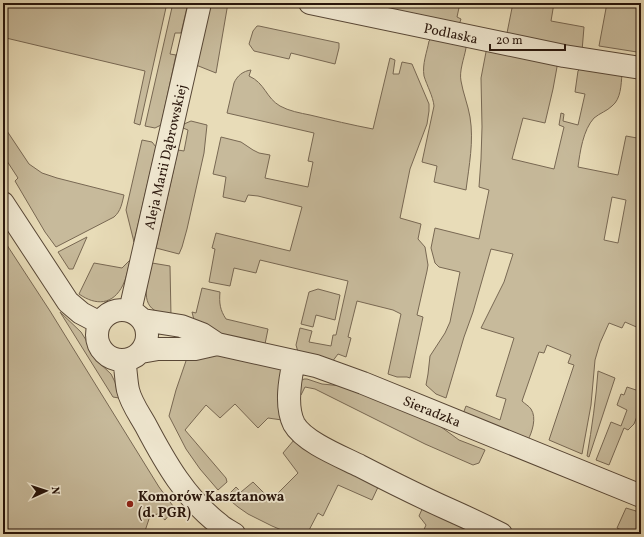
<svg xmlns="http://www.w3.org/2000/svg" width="644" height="537" font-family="Vollkorn,serif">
	<rect width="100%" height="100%" fill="#e8dcb8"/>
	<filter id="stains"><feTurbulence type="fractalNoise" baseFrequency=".005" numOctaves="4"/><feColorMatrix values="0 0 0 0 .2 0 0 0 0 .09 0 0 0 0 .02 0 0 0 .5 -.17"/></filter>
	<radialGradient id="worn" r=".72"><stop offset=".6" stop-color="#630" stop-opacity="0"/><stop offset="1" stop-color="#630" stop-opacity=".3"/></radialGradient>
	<path fill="#c7ba9b" stroke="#786853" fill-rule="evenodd" d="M3 3H167L140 125 134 123 145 71 6 38 3 40Z
		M173 3H188L181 33H175L170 54 176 55 161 125 155 128 145 126Z
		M210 3H228L216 73 196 65Z
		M351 3H460L457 17 461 19 460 22 457 25Z
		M513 3H554L551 21 584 27 582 51 507 33Z
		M607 3H641V30L637 52 599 46Z
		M257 26H259L339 43V48L335 64 291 53 289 59 254 51 249 44 253 31Z
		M432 38 465 44 466 48C464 59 459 71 461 81 463 93 468 105 470 117 474 141 469 166 466 190L434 182 437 166 422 162 434 106C433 96 427 86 424 76 422 64 427 52 429 41Z
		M489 49 556 63 557 67 553 89 545 123 523 118 512 159 554 169 564 127 559 125 561 113 564 114 563 121 578 125 585 94 575 92 578 71 581 68 622 74C621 85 621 99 612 106 607 111 600 113 594 118 583 130 580 152 578 167L618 175 626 136 637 138 641 118V204L640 212 641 213V329L625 322 622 328 609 323 600 343 595 360 591 405 582 454 549 440 574 365 568 363 571 355 547 345 544 353 539 352 522 401C525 404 529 406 531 409 537 418 532 432 528 440L463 414 466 406 500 420 506 399 496 396 514 338 481 328 504 282 513 254 491 249 473 312 464 337 446 398 436 394 426 385 428 374 430 356 445 333 450 322 460 272 439 267 435 263 431 248 435 228 479 239 489 190 479 187 481 159 482 127 481 78 486 52ZM612 197 626 200 618 243 604 240Z
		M390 58 395 60 393 74H399L402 62 412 64 429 104V111L427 124 410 169 400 218 421 224 418 239 425 247 428 265 427 271 417 315 423 317 410 378 407 377H397L388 374 401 314 393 310 357 301 348 337 351 338 346 357 338 354 332 362 298 352 296 345 300 328 312 331 309 342 331 346 333 335H336L348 281 260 260 256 273 234 268 230 286 209 282 215 249 212 248 216 233 290 251 302 207 258 196 248 195 245 202 236 200 223 197 226 177 213 174 221 137 241 142 253 150 259 153 270 155 265 178 308 187 313 162 308 161 314 133 227 113 234 83C237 76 243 71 251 70L249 76C265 83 266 98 280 106 289 111 300 113 310 115 331 120 352 125 373 129Z
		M191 121 207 125 204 153 187 229 182 247 179 254 156 248 178 150 184 151 188 130 183 128 184 124Z
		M3 125 29 164 42 173 57 178 124 195C122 203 121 211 114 217L56 247 45 232 15 181 18 178 3 155Z
		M142 140 152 142 156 147 134 242 126 210Z
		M87 237 73 269H69L58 252Z
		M3 239 50 311 159 487 173 506 170 514 165 520 158 514 152 515 149 519 144 534H3Z
		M130 260C128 268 127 277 123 285 113 305 96 306 79 294L94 263 122 268Z
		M152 263 170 266 171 316C167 315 162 314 158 312 138 304 149 279 152 263Z
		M202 288 220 292C219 303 220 310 226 319L268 329 265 344 215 333 194 320 192 312 196 313Z
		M318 289 340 295 335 320 316 315 313 327 301 324 309 292Z
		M60 312 81 332 86 340 89 350 93 357 111 374 115 382 119 398 113 397Z
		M188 355H224L280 368 283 375 282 420 268 418 258 428 235 404 220 418 206 405 185 430 226 478 227 482 218 490 200 469 186 449 169 416 176 390Z
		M598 371 615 378 589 457 587 456C592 427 596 399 598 371Z
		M304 379H307L322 384 342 386 437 424 459 440 485 450 479 463 473 465 425 444 315 389 305 387 301 395 296 392 300 381Z
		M641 385V406L634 424 628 430 624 428 609 465 596 460 611 422 621 426 627 410 617 405 621 394 624 395 627 387 639 391Z
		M294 440 379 485 372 500 338 485 323 516 318 513 307 534H291L272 526 248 514 238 507 226 497 236 487 241 492 253 482 271 500 298 473 283 453Z
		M423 507 473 531 472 534 456 532 452 534H422L426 525 419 516Z
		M626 508 636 511 641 525 637 534H629L617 528Z"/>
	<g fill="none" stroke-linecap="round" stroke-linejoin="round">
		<defs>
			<path id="minor" d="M310 3 564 56 641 68
				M3 203 68 302 81 313 100 323
				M97 335a25 25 0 1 1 50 0a25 25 0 1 1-50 0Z
				M130 311 200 3
				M143 320 181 326 202 334 217 344 316 366 363 383 641 496
				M141 352 158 349H195L217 344
				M124 360C126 370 126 381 128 390 131 403 140 415 146 426 165 462 186 499 219 524 223 528 229 531 234 534
				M294 361C290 379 285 406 294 424 304 442 342 457 360 466 389 481 419 496 448 509 466 517 483 525 501 534"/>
		</defs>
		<use href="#minor" stroke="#584736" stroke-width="24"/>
		<use href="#minor" stroke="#f0e8d1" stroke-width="22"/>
	</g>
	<circle fill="#8f2418" stroke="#f0e8d1" stroke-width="1.5" cx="130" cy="504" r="4"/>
	<g text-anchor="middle" stroke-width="3.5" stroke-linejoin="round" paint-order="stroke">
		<g font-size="14" fill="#28150b" stroke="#f0e8d1">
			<text transform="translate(451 33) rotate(12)" y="5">Podlaska</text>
			<text transform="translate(165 157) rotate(-77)" y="5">Aleja Marii Dąbrowskiej</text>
			<text transform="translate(432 411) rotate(22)" y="5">Sieradzka</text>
		</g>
		<g font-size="14" font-weight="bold" fill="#28150b" stroke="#f0e8d1" text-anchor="start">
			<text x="138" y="501">Komorów Kasztanowa<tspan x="138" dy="16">(d. PGR)</tspan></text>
		</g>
	</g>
	<rect width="644" height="537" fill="none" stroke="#e8dcb8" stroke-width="16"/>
	<rect x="4" y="4" width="636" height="529" fill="none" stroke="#28150b" stroke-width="2"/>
	<rect x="8" y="8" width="628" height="521" fill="none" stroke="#28150b"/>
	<g transform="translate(46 491) rotate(87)" stroke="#f0e8d1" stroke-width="3" paint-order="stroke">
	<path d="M0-3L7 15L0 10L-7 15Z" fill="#28150b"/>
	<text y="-6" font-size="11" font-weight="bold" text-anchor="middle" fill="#28150b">N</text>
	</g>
	<path d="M490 44v6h75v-6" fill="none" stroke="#28150b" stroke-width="2"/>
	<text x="496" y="44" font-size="12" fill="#28150b" stroke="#f0e8d1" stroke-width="3" paint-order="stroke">20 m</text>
	<rect width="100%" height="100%" filter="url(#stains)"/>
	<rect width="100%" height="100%" fill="url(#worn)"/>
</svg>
